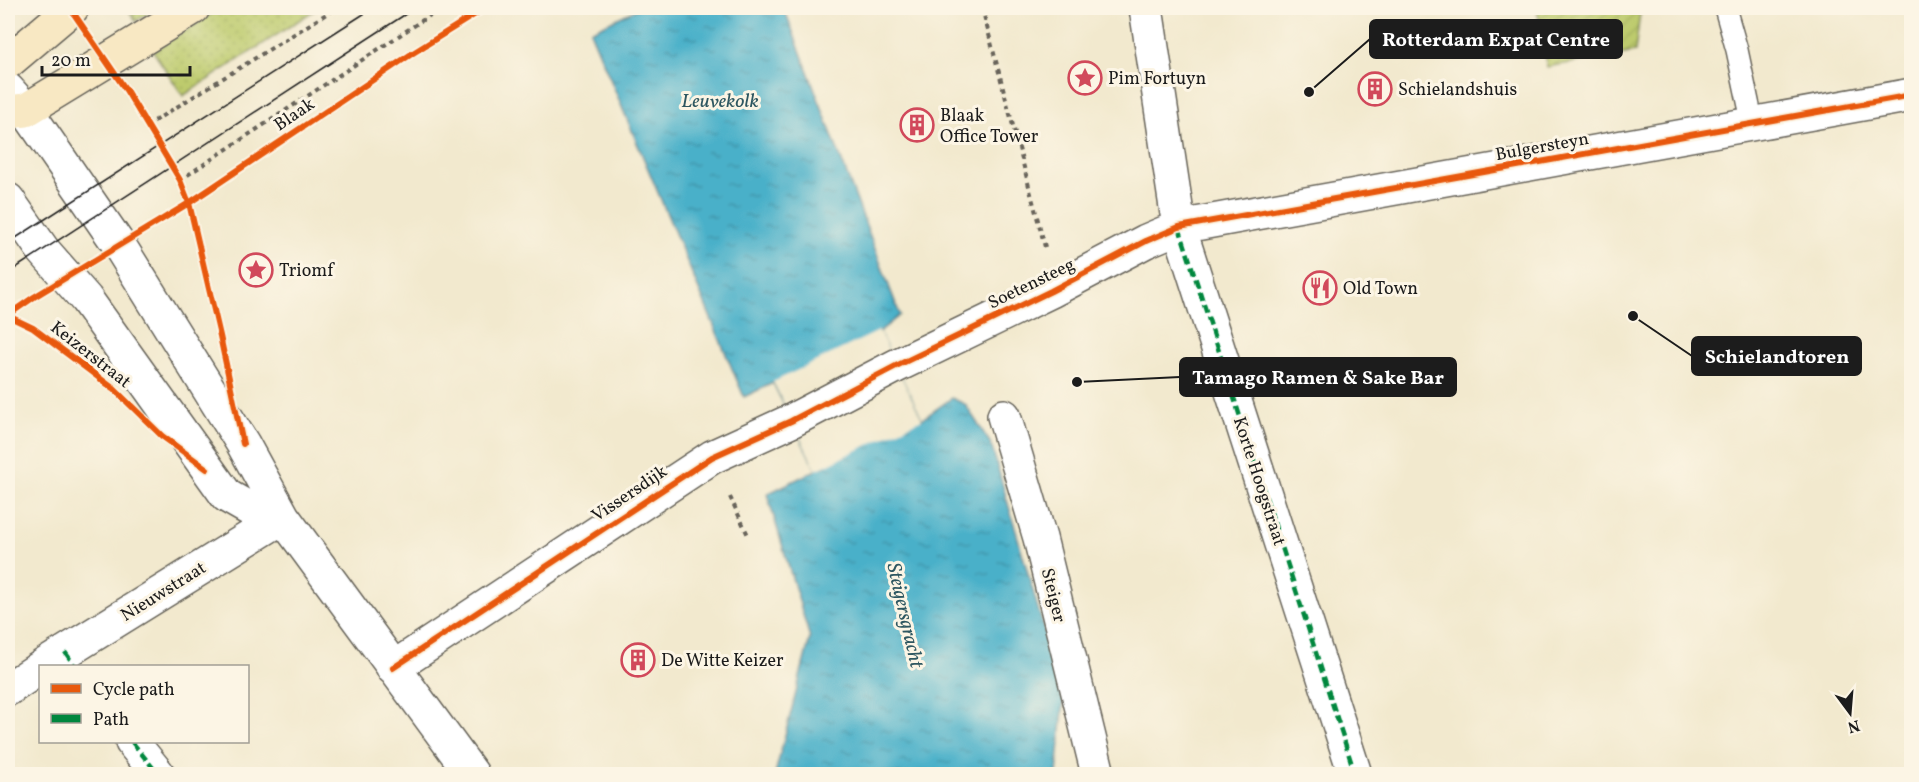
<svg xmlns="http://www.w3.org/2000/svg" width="1919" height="782" font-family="Vollkorn,serif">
	<defs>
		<pattern id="grass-dots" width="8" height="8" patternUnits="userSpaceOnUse" patternTransform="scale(1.5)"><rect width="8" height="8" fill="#bdcb6d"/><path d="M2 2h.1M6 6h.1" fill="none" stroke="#a2ae5e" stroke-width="1.8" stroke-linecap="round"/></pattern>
		<pattern id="garden-furrows" width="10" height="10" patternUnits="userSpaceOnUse" patternTransform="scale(1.5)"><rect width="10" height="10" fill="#bdcb6d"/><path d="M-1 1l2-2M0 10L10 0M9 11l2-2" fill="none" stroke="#a2ae5e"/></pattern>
		<pattern id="water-ripples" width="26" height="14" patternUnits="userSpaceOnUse" patternTransform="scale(1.5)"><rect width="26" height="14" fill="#4ab0c9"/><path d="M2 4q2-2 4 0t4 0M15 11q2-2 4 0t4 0" fill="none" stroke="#3d8ea2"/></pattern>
	</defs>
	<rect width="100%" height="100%" fill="#fcf5e5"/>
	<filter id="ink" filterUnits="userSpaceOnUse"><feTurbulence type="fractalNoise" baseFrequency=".0167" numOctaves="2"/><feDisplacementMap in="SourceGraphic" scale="12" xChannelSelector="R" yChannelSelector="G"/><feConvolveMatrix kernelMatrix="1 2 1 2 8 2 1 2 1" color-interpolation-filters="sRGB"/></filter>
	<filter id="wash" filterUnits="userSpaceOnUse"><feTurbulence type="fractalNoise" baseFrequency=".008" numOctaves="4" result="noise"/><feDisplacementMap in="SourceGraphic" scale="24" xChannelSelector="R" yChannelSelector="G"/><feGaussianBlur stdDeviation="1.35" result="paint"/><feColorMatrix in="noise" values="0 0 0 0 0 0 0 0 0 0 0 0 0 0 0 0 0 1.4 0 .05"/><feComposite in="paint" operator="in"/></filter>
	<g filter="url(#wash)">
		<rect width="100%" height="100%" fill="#f2e9ce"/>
		<path fill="url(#grass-dots)" stroke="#6c7444" stroke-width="1.5" d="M127 8H157L136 21Z
			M221 8H318L183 96 153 51Z"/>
		<path fill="url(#garden-furrows)" stroke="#6c7444" stroke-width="1.5" d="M1537 8H1664L1640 13 1635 52 1547 67Z"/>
		<path fill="url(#water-ripples)" stroke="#336672" stroke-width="1.5" d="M639 8H784L900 315 879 332 922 419 952 398 965 404 991 444 1064 699 1057 774H775L810 638 767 494 816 470 773 383 744 397 590 31Z"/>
		<path fill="#f2e9ce" d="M879 331 922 419 816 470 773 382Z"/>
	</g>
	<g filter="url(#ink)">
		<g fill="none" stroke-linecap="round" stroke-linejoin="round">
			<defs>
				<path id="lane" d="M1725 8 1737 50 1753 125"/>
				<path id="street" d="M1146 8 1179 227 1355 774
					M8 90 26 110 119 245 243 444 283 517 472 774
					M8 200 43 250 86 299 227 496 255 512 283 517
					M1004 416 1040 538 1098 774
					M43 666 283 517
					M393 668 712 457 791 421 896 366 1051 291 1146 241 1179 227 1912 95
					M8 689 40 668
					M132 742 158 774"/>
				<path id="secondary" d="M8 62 72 8
					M8 112 26 110 193 8"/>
			</defs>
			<use href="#lane" stroke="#67645a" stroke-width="24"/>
			<use href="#street" stroke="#67645a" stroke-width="36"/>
			<use href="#secondary" stroke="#67645a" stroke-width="36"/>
			<path stroke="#67645a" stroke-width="4" stroke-dasharray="4.5 4.5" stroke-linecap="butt" d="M982 8 1045 247
				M146 126 336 8
				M180 180 441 8
				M730 497 748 535"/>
			<use href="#lane" stroke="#fff" stroke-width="21"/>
			<use href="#street" stroke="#fff" stroke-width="33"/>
			<use href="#secondary" stroke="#f8e8c3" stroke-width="33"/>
			<path stroke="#1c1c1c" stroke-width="1.5" d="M8 243 373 8
				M8 273 415 8"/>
			<path stroke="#00873e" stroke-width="4.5" stroke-dasharray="9 4.5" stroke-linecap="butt" d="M1179 227 1355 774
				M65 652 75 666
				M132 742 158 774"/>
			<defs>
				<path id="cycleway" d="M70 8 126 90 180 180 189 203 220 336 243 444
					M8 315 34 297 189 203 413 53 485 8
					M8 316 33 328 114 389 162 436 207 469
					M393 668 712 457 791 421 896 366 1051 291 1146 241 1179 227 1912 95"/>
			</defs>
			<use href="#cycleway" stroke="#fcf5e5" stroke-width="10"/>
			<use href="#cycleway" stroke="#e8590c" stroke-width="6"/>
		</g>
	</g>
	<defs>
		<symbol id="sight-ring" viewBox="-11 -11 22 22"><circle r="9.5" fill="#fcf5e5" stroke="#d1495b" stroke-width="1.5"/><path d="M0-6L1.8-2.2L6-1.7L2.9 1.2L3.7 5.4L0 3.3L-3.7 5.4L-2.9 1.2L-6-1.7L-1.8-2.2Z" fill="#d1495b"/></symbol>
		<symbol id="building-ring" viewBox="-11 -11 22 22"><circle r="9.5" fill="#fcf5e5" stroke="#d1495b" stroke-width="1.5"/><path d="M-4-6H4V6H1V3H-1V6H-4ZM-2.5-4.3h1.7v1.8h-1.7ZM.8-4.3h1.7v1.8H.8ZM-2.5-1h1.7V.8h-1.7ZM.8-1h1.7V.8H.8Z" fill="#d1495b"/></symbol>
		<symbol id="restaurant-ring" viewBox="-11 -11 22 22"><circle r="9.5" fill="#fcf5e5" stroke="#d1495b" stroke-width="1.5"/><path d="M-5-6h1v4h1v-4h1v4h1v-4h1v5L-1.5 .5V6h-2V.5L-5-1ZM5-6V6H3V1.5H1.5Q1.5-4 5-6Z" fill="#d1495b"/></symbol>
	</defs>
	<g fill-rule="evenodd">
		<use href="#sight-ring" x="1066" y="59" width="38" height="38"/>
		<use href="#building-ring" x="1356" y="70" width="38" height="38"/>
		<use href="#building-ring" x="898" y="106" width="38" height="38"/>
		<use href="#sight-ring" x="237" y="251" width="38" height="38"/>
		<use href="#restaurant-ring" x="1301" y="269" width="38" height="38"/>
		<use href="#building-ring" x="619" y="641" width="38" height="38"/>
	</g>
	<g text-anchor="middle" stroke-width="6" stroke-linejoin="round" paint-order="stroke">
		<g font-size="18" fill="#1c1c1c" stroke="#fcf5e5" text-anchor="start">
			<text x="1108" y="84">Pim Fortuyn</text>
			<text x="1398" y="95">Schielandshuis</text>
			<text x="940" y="121">Blaak<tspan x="940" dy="21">Office Tower</tspan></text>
			<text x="279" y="276">Triomf</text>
			<text x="1343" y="294">Old Town</text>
			<text x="661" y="666">De Witte Keizer</text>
		</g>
		<g font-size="18" fill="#1c1c1c" stroke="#fcf5e5">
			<text transform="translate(294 114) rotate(-34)" y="6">Blaak</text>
			<text transform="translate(1542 146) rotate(-10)" y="6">Bulgersteyn</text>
			<text transform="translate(1031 283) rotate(-26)" y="6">Soetensteeg</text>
			<text transform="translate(91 354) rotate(38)" y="6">Keizerstraat</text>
			<text transform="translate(1260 481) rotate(72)" y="6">Korte Hoogstraat</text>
			<text transform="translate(629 493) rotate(-34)" y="6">Vissersdijk</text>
			<text transform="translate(163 591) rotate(-32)" y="6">Nieuwstraat</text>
			<text transform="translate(1054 595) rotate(76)" y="6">Steiger</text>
		</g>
		<g font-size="20" font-style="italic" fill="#2e5761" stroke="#fcf5e5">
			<text x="720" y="107">Leuvekolk</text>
			<text transform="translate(906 615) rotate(77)" y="7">Steigersgracht</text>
		</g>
	</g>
	<path fill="none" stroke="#1c1c1c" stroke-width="2" d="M1309 92L1370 39M1633 316L1692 356M1077 382L1180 377"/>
	<g fill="#1c1c1c" stroke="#fcf5e5" stroke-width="2">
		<circle cx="1309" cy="92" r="6"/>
		<circle cx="1633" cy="316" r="6"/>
		<circle cx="1077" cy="382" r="6"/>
	</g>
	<g fill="#1c1c1c" stroke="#1c1c1c" stroke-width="2">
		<rect x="1370" y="20" width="252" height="38" rx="6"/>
		<rect x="1692" y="337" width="169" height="38" rx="6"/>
		<rect x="1180" y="358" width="276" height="38" rx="6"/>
	</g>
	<g font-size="20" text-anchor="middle" font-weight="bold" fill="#fff">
		<text x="1496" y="46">Rotterdam Expat Centre</text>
		<text x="1777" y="363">Schielandtoren</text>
		<text x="1318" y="384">Tamago Ramen &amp; Sake Bar</text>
	</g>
	<rect width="1919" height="782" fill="none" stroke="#fcf5e5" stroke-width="30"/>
	<rect x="39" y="665" width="210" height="78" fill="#fcf5e5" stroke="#a29e95" stroke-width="1.5"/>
	<rect x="51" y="684" width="30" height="9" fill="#e8590c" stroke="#a29e95" stroke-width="1.5"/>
	<text x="93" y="695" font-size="18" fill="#1c1c1c">Cycle path</text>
	<rect x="51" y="714" width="30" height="9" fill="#00873e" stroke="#a29e95" stroke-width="1.5"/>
	<text x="93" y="725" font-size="18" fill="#1c1c1c">Path</text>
	<g transform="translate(1850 713) rotate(164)" stroke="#fcf5e5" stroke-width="4.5" paint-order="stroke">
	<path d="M0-4.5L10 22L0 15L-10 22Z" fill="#1c1c1c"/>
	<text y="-9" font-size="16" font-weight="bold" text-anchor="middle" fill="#1c1c1c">N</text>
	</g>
	<path d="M42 66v9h148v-9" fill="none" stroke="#1c1c1c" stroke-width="3"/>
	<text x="51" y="66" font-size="18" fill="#1c1c1c" stroke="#fcf5e5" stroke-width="4.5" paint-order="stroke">20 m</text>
</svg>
